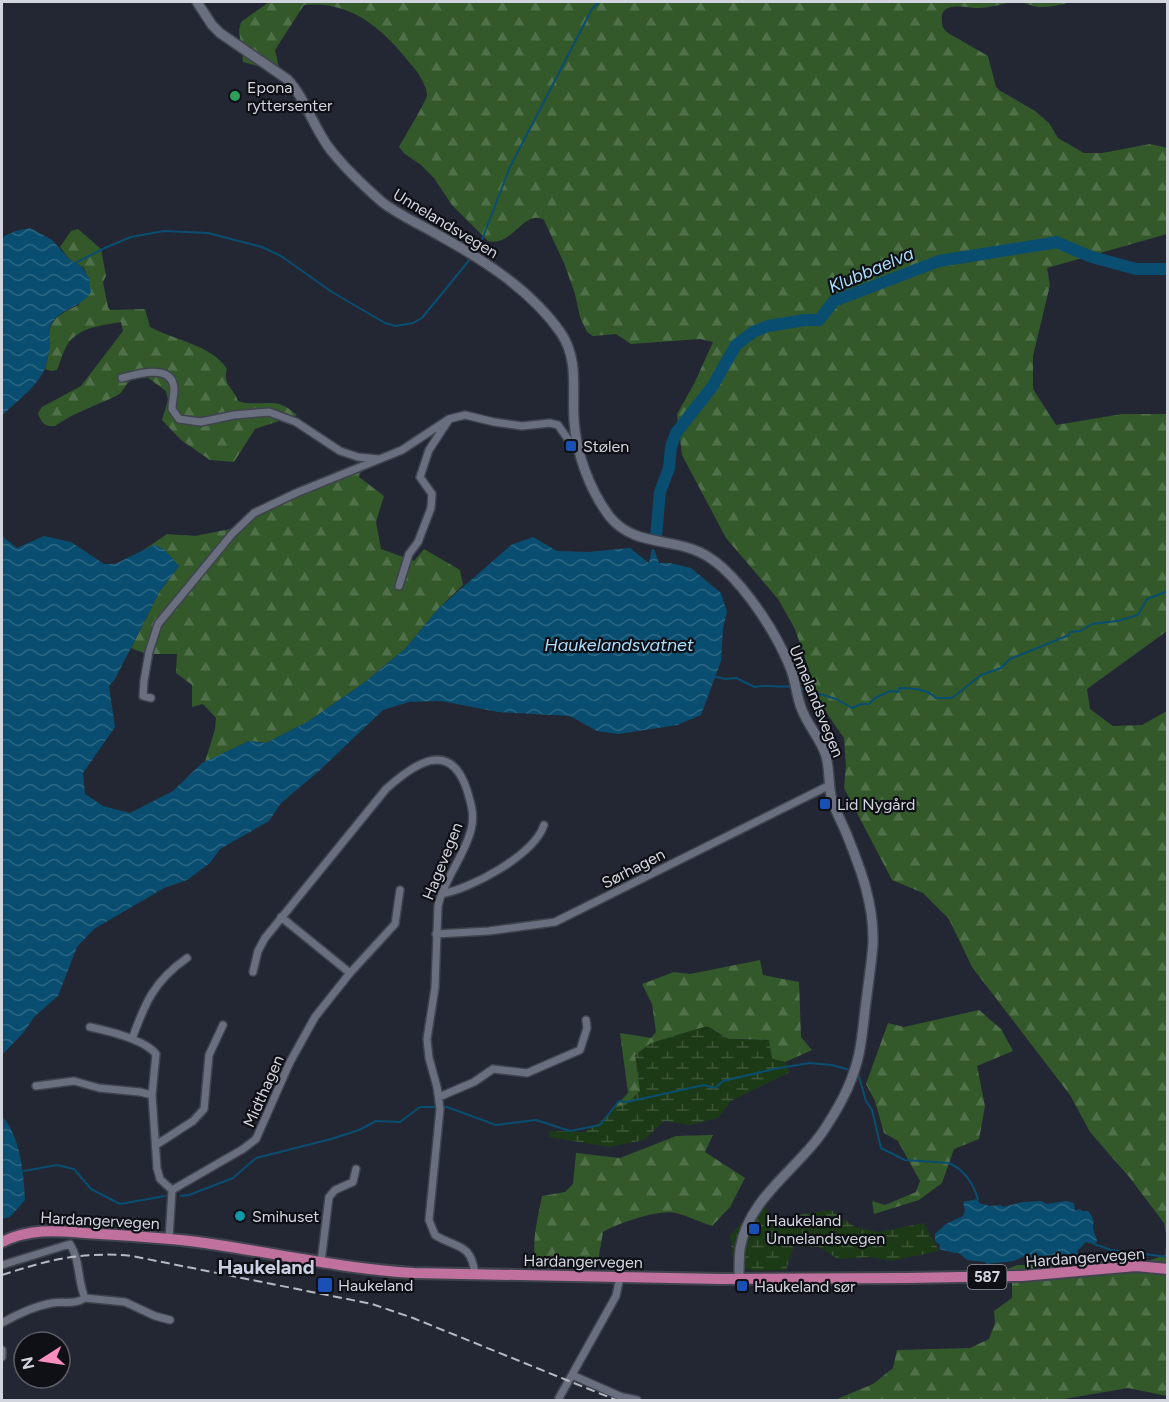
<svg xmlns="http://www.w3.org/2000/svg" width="1169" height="1402" font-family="Figtree,sans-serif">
	<defs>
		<pattern id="forest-firs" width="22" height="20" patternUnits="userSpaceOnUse" patternTransform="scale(1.5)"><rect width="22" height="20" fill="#33592b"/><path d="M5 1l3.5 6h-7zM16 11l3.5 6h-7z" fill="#507049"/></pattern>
		<pattern id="wetland-marsh" width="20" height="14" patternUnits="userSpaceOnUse" patternTransform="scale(1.5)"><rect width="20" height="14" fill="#1d3a17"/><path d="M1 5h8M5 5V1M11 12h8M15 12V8" fill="none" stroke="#3d5638"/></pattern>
		<pattern id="water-waves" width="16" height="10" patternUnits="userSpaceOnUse" patternTransform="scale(1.5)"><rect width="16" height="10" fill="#094e70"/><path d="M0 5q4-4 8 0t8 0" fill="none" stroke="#2c6784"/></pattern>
	</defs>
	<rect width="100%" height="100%" fill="#232734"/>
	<path fill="url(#forest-firs)" d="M269 2H1072C1062 4 1053 7 1044 7 1034 8 1025 2 1016 2 1003 3 991 8 978 8 966 8 939 0 942 21 942 26 943 29 948 33L988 56 996 87 999 90 1035 111 1049 123 1058 138 1084 153H1102L1150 144 1167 148V234L1047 268 1050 285 1033 356V389L1056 425 1122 414H1167V631L1087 689 1090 709 1113 726 1142 725 1167 711 1168 753 1166 754 1168 762 1167 1396 1128 1388 1058 1400H835L873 1384 893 1368 897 1350 970 1348 989 1339 995 1323 994 1311 1012 1298V1282L1005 1270 1017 1265 1089 1264 1131 1255 1148 1261 1165 1255 1167 1239 1164 1223 1130 1178 1090 1132 1070 1095 972 967 949 919 923 893 892 880 844 788 846 766 844 738 821 705 795 629 778 599 726 538 682 455 677 414 694 384 713 342 700 339 631 344 616 334 593 336 587 332 580 317 575 294 564 263 544 220C524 208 513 247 488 241L452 205 434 178 421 165 405 154 399 147C404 138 427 100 427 95 426 80 413 67 404 56 380 26 347 0 304 5L275 50 280 72 243 62 239 30 241 22Z
		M78 229 101 249 106 276 103 282 108 307 110 310 145 309 150 327C174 340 212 345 227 369 222 385 234 388 238 401 252 406 266 401 279 404 286 406 292 411 297 415L255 429 234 462 210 460 181 440 162 420 168 400 166 391 147 377C120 379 129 390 116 396 95 406 73 413 55 426 45 428 40 421 38 413L42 407 81 386 123 331 121 322C100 326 77 327 66 347 62 354 60 363 57 370L51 371 45 369C57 334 34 324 79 305L86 272 83 267 70 260 60 247 71 231Z
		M364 463 359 477 384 496 376 522 381 549 414 561 424 549 460 570 463 585 438 609 406 648 365 682 309 721 266 743 249 741 205 762 215 729 216 718 203 704 192 707V685L176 673 177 654H146L131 648 160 591 179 566 154 545 142 551 167 534 195 536 230 529 249 515Z
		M760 960 763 975 799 982 801 1037 812 1050 785 1062 772 1059 768 1040 728 1039 707 1026 626 1105 614 1108 628 1093 620 1033 651 1038 656 1032 652 1004 642 984 674 972 690 974Z
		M979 1010 1001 1029 1013 1051 977 1066 985 1106 979 1139 954 1149 942 1183 919 1200 874 1214 872 1201 885 1205 916 1192 920 1181 898 1141 884 1133 875 1101 866 1084 888 1023 904 1027Z
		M713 1135 705 1152 745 1178 730 1207 712 1226C700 1222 688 1216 676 1213 658 1209 619 1223 603 1232L597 1267H537C530 1245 538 1218 542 1196L565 1192 573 1184 576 1153 620 1158 676 1136Z"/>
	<path fill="url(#wetland-marsh)" d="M707 1026 728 1039 769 1040 772 1059 785 1062 790 1072 731 1101 718 1118 690 1125 664 1121 644 1140 609 1147 549 1137V1131L585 1132 601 1121 614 1108 626 1105 640 1091 635 1055 651 1043Z
		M760 1203 776 1221 803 1214 831 1210 855 1227 878 1232 924 1223 939 1251 891 1261 870 1257 838 1259 820 1247 794 1246 786 1270 755 1271 734 1266 730 1236Z"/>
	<path fill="url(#water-waves)" d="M30 228 52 240 70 260 82 267 89 278 91 292C82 307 61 308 52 323 47 330 51 338 50 346 49 351 48 358 46 364 42 384 15 402 2 416V242L4 236 16 231Z
		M2 536 17 548 44 536 71 542 104 564H115L154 545 164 549 179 566 160 591 115 679 109 686 115 727 83 773 85 794 103 806 130 813 173 791 202 763 249 741 266 743 309 721 365 682 406 648 438 609 511 545 533 537 557 551 588 552 630 548 649 563 652 549H654L659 563H670L691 568 721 593 727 612 723 628 721 661 701 715 677 725 618 734 597 731 570 716 498 712 441 701 409 702 383 710 319 771 281 803 269 821 220 849 210 863 187 880 164 888 94 929 77 947 58 996 34 1017 24 1032 2 1055Z
		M2 1116C20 1136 24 1173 25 1200L10 1217 2 1219Z
		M978 1199 979 1203 990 1206 1001 1205 1003 1207 1023 1202 1041 1201 1047 1204 1066 1201 1074 1203 1075 1211 1080 1209 1082 1211H1088C1097 1221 1091 1223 1094 1232 1095 1235 1097 1238 1097 1241L1094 1244 1086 1242 1077 1251 1078 1254H1087L1088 1257 1037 1261C1025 1252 1025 1257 1013 1261 1005 1263 996 1262 987 1264L985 1262 967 1260 959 1253H955L939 1249 940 1245 935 1241V1234L946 1224 963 1216 965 1210 963 1202Z"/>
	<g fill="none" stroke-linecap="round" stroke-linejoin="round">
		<path stroke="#094e70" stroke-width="2" d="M475 254 483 237 510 167 592 9 599 2
			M75 263 107 247 131 237 164 231 208 233 262 247 281 256 332 292 385 323 395 326 413 323 422 318 471 258
			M716 677 726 679 736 678 755 687C768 684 778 688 791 686
			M800 688 836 699 852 708 861 704H869L875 698 890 691 898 692 899 688C912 689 926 688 936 698H952L981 675 1001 668 1010 659 1069 635 1070 632 1080 631 1092 624 1117 621 1138 615 1147 599 1168 591
			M858 1073 866 1101 872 1110 881 1148 905 1160 949 1163C965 1170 973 1183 978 1199
			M24 1171 57 1165 74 1169 91 1189 120 1204 165 1196
			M181 1196 189 1195 233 1178 256 1158 331 1139 359 1130 376 1121 400 1122 420 1107H447L496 1125 536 1120 570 1131 600 1125 619 1101 627 1102 704 1085 715 1088 723 1081 774 1069 809 1063 832 1065 850 1070
			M1094 1244 1111 1250 1168 1257"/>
		<path stroke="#094e70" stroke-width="12" d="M656 537 660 492 669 468 671 447 676 433 712 387 736 345 753 332 768 326 805 320H819L834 301 939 261 1052 243 1056 242 1092 257 1136 269H1168"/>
		<defs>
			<path id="street" d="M122 378C137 374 173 363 174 389 174 396 172 402 172 409L179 419 201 422 234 415 269 412 296 422 340 451 358 457 378 459
				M399 586 409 554 418 542 431 508 432 494 420 477 429 450 448 421
				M151 698 143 696 144 681 149 652 158 624 232 534 254 513 296 493 402 450 449 419 465 415 494 422 522 426 550 423 558 425 570 442 577 443
				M441 894C471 889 534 855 544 825
				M281 917 350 973
				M436 934 489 931 555 922 830 785
				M253 972 258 951 265 938 386 789C414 764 450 738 467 790 471 804 475 815 471 830 464 857 444 879 438 906L435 988 427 1039 429 1058 437 1087 440 1109 429 1220 435 1235C457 1249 471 1242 475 1274
				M90 1027C109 1031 144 1039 156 1054L152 1095 157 1168 160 1179 172 1190 169 1239
				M132 1039C145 1003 154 981 187 958
				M36 1086 74 1081 99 1088 140 1092 152 1095
				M439 1097 474 1082 493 1069 527 1073 580 1050 587 1028 586 1020
				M156 1145 193 1121 204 1109 209 1055 223 1025
				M172 1190 243 1149 256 1139 290 1062 315 1017 350 973 395 924 400 890
				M321 1262 329 1197 335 1190 353 1182 356 1169
				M2 1265 70 1244C81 1262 77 1280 85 1298L125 1302 155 1316 170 1320
				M2 1323C16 1315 35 1306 52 1303 64 1301 75 1305 85 1298
				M2 1350V1357
				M572 1375 622 1397 637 1400
				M560 1400 559 1398 616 1296 620 1277"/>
			<path id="secondary" d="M197 2 212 25 220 33 287 79C305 97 313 127 330 149 343 166 365 187 382 202 400 216 420 224 440 236 484 260 532 291 561 333 579 360 572 390 574 420 576 453 590 491 610 517 631 543 663 539 692 549 704 553 714 560 723 568 750 593 776 633 790 667 796 681 796 696 802 710 808 726 821 739 826 756 830 770 828 786 832 800 836 812 842 823 847 835 861 870 874 904 873 943 872 960 869 977 867 995 864 1014 863 1035 859 1054 854 1077 842 1102 829 1122 803 1167 749 1194 740 1249 739 1259 739 1269 739 1279"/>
			<path id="primary" d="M2 1242C35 1226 64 1232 100 1234 135 1236 170 1238 205 1243 275 1253 344 1269 414 1273L721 1279 906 1278 1022 1276 1136 1266 1168 1269"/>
		</defs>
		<use href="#street" stroke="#3f434d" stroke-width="10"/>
		<use href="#secondary" stroke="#3f434d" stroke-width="12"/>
		<use href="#primary" stroke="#3f434d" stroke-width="14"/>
		<use href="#street" stroke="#6a6f7f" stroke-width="7"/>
		<use href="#secondary" stroke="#6a6f7f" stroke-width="9"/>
		<use href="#primary" stroke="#c0719d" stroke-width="10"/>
		<path stroke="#b6b9c2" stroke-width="2" stroke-dasharray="9 4.5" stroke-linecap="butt" d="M2 1275C48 1260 83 1251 132 1256L372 1304 413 1318 616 1400"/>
	</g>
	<circle fill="#2e9e5b" stroke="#0e1016" stroke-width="2" cx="235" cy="96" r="6"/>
	<g fill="#1a4fb4" stroke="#0e1016" stroke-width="2">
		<rect x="565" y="440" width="12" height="12" rx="3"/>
		<rect x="819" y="798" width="12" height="12" rx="3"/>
		<rect x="748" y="1223" width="12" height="12" rx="3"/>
		<rect x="317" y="1277" width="16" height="16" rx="3"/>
		<rect x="736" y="1280" width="12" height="12" rx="3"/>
	</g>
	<circle fill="#0f9aa8" stroke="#0e1016" stroke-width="2" cx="240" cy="1216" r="6"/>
	<g text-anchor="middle" stroke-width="4.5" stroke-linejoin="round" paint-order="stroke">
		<rect fill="#0e1016" stroke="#979aa1" stroke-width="1.5" x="967.5" y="1265" width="39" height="24" rx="4.5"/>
		<g font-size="15" font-weight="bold" fill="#d2d5dd">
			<text x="987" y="1282">587</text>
		</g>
		<g font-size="16" fill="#d2d5dd" stroke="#0e1016" text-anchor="start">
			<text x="247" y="93">Epona<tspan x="247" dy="18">ryttersenter</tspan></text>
			<text x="583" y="452">Stølen</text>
			<text x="837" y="810">Lid Nygård</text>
			<text x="252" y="1222">Smihuset</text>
			<text x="766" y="1226">Haukeland<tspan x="766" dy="18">Unnelandsvegen</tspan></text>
			<text x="338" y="1291">Haukeland</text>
			<text x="754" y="1292">Haukeland sør</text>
		</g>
		<g font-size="16" fill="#d2d5dd" stroke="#0e1016">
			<text transform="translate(446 223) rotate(31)" y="6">Unnelandsvegen</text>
			<text transform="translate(817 701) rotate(68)" y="6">Unnelandsvegen</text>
			<text transform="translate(442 861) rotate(-68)" y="6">Hagevegen</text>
			<text transform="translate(633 868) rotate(-27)" y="6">Sørhagen</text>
			<text transform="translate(263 1091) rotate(-66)" y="6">Midthagen</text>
			<text transform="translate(100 1220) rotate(3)" y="6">Hardangervegen</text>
			<text transform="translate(1085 1257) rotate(-4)" y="6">Hardangervegen</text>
			<text transform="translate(583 1261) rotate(1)" y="6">Hardangervegen</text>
		</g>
		<g font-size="18" font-style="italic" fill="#acdefe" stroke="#0e1016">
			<text transform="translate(871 270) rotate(-23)" y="6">Klubbaelva</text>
			<text x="619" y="651">Haukelandsvatnet</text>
		</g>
		<g font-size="20" font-weight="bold" fill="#cad0e2" stroke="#0e1016">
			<text x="266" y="1274">Haukeland</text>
		</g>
	</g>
	<rect width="1169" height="1402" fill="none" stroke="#d2d5dd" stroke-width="6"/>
	<g transform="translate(42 1360) rotate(258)"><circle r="28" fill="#0e1016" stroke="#5c5f66" stroke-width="1.5"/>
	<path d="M0-4.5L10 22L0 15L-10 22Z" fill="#fd8ec0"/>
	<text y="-9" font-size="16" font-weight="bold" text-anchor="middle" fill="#d2d5dd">N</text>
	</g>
</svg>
